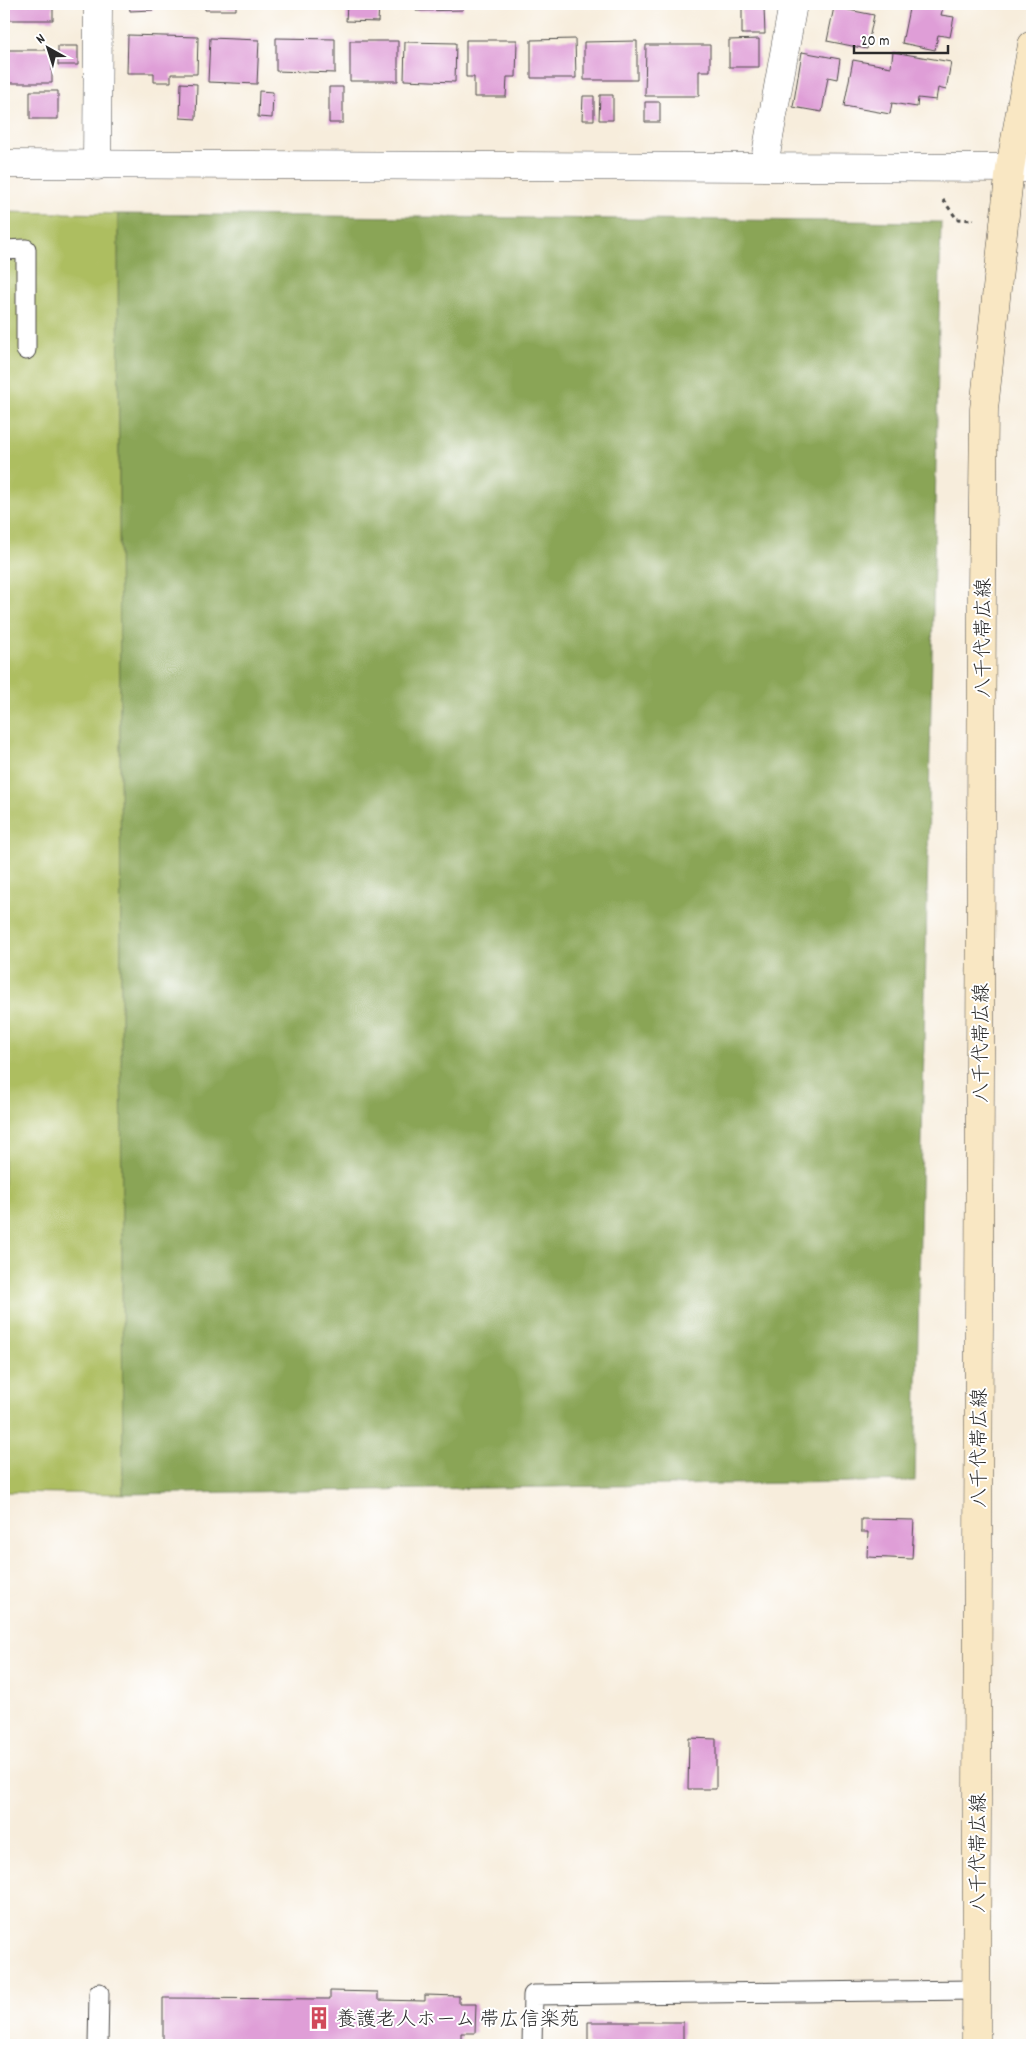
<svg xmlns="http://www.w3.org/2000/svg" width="1036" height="2049" font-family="Dekko,'Klee One',sans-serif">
	<rect width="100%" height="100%" fill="#fff"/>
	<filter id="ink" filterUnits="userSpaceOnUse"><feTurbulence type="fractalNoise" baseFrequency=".02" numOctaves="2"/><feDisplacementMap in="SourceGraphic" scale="10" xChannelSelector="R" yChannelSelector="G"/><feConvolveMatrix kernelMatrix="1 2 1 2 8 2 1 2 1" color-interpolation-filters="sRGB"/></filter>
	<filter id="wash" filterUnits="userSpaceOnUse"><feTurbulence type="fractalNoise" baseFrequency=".0096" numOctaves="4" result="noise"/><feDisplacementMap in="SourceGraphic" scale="20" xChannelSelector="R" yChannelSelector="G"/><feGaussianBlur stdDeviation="1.12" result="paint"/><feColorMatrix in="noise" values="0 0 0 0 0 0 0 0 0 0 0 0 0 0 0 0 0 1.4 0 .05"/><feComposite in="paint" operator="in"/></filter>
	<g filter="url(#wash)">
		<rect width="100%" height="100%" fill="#f7eddc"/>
		<path fill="#adbe61" stroke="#6c7446" d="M4 212 118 214 123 1494 4 1492Z"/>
		<path fill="#8aa557" stroke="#5a6841" d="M118 214 941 222 915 1481 123 1494Z"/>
		<g id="blocks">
			<path fill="#df9ed7" d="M4 4H53V20H4Z
				M129 4H153V10L130 11Z
				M205 4H236V10H205Z
				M347 4H379L378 22 346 21Z
				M416 4H463V10L416 11Z
				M910 4H944L941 15 954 17 950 37 938 35 935 50 902 43Z
				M742 7H764L765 34H742Z
				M834 7 874 15 867 49 827 41Z
				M128 35 198 37 197 74H171V82H154V73H127Z
				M210 38 259 40 257 84 208 82Z
				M276 38 335 39V73L276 71Z
				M575 39 576 78H531V40Z
				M759 39V67H729V40Z
				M466 40H517L516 77H507L506 97H474V77H466Z
				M350 41H398V81H350Z
				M637 41V80H584V42Z
				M405 42 456 43 455 82 404 80Z
				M646 45H710V71H699V96H645Z
				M58 46H78V65H58Z
				M4 50H52V83H4Z
				M802 52 840 59 837 79 828 77 822 112 793 107Z
				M893 52 951 62 946 90 938 88 936 100 918 98 917 107 892 103 890 114 844 106 853 60 891 67Z
				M181 83 197 84 196 119 180 118Z
				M329 87H343V123H329Z
				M30 91H58V119H30Z
				M259 91 273 92 272 118 258 117Z
				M600 95H613V120H599Z
				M583 96H594V120H582Z
				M645 102H660V122H645Z
				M861 1519 914 1520 912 1559 867 1557 868 1532H861Z
				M689 1738 716 1739V1789H688Z
				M330 1991 378 1992V2000L425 2001V1995L459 1996V2004H476L475 2033H461V2045H163V1998L330 1999Z
				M588 2022H683V2045H588Z"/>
		</g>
	</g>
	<g filter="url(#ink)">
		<use href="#blocks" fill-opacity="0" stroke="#4a4846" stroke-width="1"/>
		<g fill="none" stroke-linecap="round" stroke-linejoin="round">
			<defs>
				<path id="lane" d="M4 250 26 249V350
					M98 2045 99 1993
					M532 2045 533 1995 976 1990"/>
				<path id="street" d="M4 164 1032 168
					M764 165 793 4
					M97 166 98 4"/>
				<path id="secondary" d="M976 2045 982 589 984 409 1010 168 1032 45"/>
			</defs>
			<use href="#lane" stroke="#4a4846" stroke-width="21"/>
			<use href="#street" stroke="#4a4846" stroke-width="29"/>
			<use href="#secondary" stroke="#4a4846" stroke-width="29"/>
			<path stroke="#4a4846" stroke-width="3" stroke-dasharray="4 4" stroke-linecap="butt" d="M943 200 957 219 974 220"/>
			<use href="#lane" stroke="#fff" stroke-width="19"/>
			<use href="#street" stroke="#fff" stroke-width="28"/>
			<use href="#secondary" stroke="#f9e7c3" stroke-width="28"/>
		</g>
	</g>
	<defs>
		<symbol id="building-bare" viewBox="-9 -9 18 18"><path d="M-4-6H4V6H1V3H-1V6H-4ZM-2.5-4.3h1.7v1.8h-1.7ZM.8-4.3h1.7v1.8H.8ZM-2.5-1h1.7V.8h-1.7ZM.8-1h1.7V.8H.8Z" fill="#d1495b" stroke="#fff" stroke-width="2.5" paint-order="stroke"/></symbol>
	</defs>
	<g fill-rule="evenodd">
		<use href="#building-bare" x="303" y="2002" width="32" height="32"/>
	</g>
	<g text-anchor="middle" stroke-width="4" stroke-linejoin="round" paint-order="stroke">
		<g font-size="20" fill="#2b2b2b" stroke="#fff">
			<text transform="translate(982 638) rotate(-90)" y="7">八千代帯広線</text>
			<text transform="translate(980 1043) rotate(-90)" y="7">八千代帯広線</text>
			<text transform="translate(978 1448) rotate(-90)" y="7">八千代帯広線</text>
			<text transform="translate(977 1853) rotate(-90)" y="7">八千代帯広線</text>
		</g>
		<g font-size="20" fill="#2b2b2b" stroke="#fff" text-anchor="start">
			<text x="336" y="2025">養護老人ホーム 帯広信楽苑</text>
		</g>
	</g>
	<rect width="1036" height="2049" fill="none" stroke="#fff" stroke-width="20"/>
	<g transform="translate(48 48) rotate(321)" stroke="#ffffff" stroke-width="4" paint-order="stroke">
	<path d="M0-4L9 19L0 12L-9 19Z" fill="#2b2b2b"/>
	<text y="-8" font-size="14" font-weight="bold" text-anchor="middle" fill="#2b2b2b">N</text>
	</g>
	<path d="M854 45v8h94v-8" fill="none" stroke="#2b2b2b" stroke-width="2.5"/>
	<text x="861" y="45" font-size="15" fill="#2b2b2b" stroke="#ffffff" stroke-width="4" paint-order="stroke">20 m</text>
</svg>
